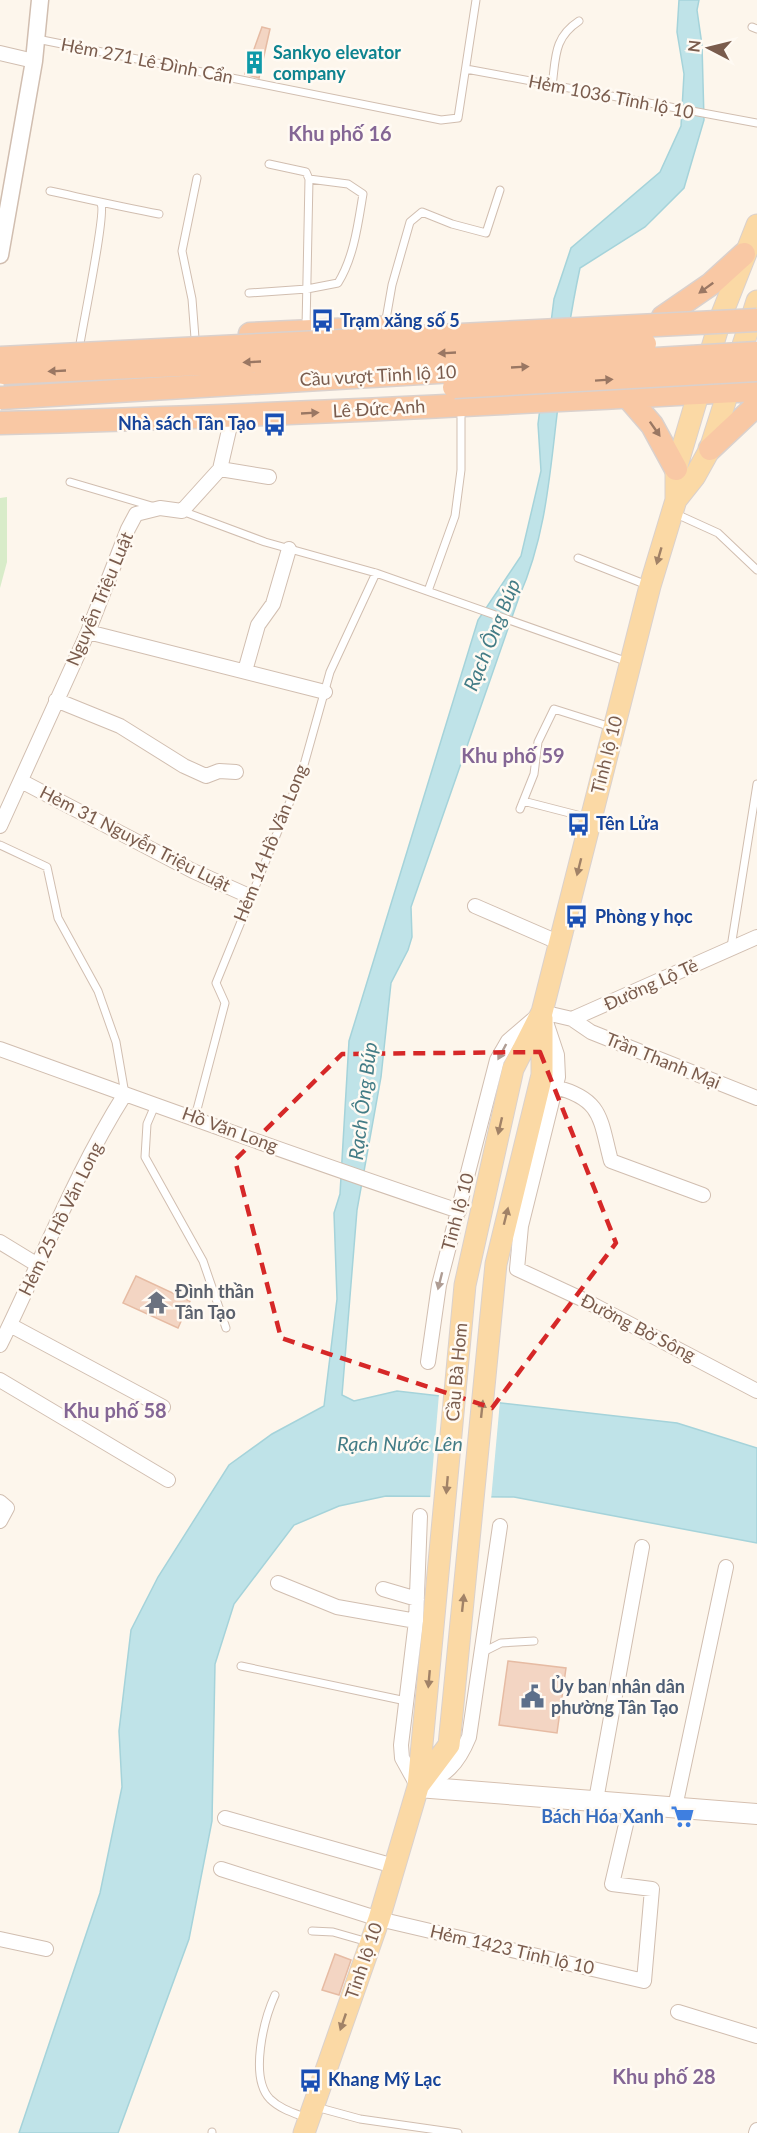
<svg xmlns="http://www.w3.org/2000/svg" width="757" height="2133" font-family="Lato,sans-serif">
	<rect width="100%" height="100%" fill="#fdf6ec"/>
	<path fill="#d8ecc9" d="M7 497V562L0 588V498Z"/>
	<path fill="#bfe3e8" stroke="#a5d3da" stroke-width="1.5" d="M679 0H699L697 10 702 45 704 120 684 188 645 227 580 268C569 319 562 371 556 423 549 484 544 540 519 597L411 907 412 937 408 950 391 983 381 1077 357 1210 342 1395 354 1401 397 1391 677 1423 757 1448V1543L514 1497 386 1496 339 1506 294 1525 234 1604 215 1664 212 1821 189 1939 118 2133H19L100 1893 122 1787 119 1731 131 1630 158 1577 229 1465 272 1434 324 1406 337 1299 334 1213 340 1194 349 1041 478 620 521 556 541 471 538 424 554 299 571 248 660 172 681 126 684 74 677 32Z"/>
	<path fill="#fdf6ec" d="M439 1394 500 1401 491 1500H430Z"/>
	<path fill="#f3d5c3" stroke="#e6bba3" stroke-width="1.5" d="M262 27 270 29 259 78 245 74Z
		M136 1276 190 1301 178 1328 123 1303Z
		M508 1661 566 1668 557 1733 499 1725Z
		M335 1954 351 1960 339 1995 322 1990Z"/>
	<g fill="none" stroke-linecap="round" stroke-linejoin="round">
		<defs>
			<path id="service" d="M752 27 757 29
				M37 39 441 120 458 118 476 0
				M466 69 757 123
				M552 86C556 58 553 38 579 21
				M269 164 306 172 309 179 306 328
				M50 191C87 199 122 207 159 214
				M249 293 307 289 338 283C354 257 358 224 363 194L348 184 309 179
				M385 325 392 285 410 222 422 212 452 224 486 233 500 190
				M195 338 192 299 182 251 197 178
				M80 344C83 324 106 213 101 204
				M70 482 155 507
				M182 511 265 542 376 573 628 662
				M674 513 718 533 757 570
				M578 558 647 585
				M428 591 455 516 461 470V410
				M523 801 589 818
				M520 809 534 774 538 742 554 709 611 727
				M0 845 47 867 58 918 98 991 116 1042 125 1094
				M731 947 757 784
				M156 1103 147 1124 145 1157 203 1261 226 1328
				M195 1117 225 1003 216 983 302 772 330 672 376 573
				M483 1652 501 1643 534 1641
				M241 1666 406 1701
				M312 1931 333 1932 368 1942
				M275 1995C264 2019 249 2077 270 2099 280 2109 294 2113 307 2118
				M316 2107 360 2119 458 2133
				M212 2133V2132"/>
			<path id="minor" d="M0 53 34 61
				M220 469 269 477
				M88 632 325 692
				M245 671 258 625 273 604 289 549
				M56 700 120 726 184 766 206 776 219 771 236 772
				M21 781 193 871 249 896
				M0 826 88 632 128 529 136 514 160 508 182 511 220 469 232 417
				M475 906 560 943
				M542 1012 572 1019 757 937
				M572 1019 591 1032 757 1098
				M546 1022 557 1055 558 1077 521 1226 517 1269 586 1301 757 1391
				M0 1049C153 1104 305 1160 459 1211
				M555 1087C603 1099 600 1120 611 1161L703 1195
				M0 1242 36 1264
				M10 1325 163 1407
				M0 1345C41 1262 75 1173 125 1094
				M428 1362 439 1285 497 1060 508 1041 536 1017
				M0 1380 168 1480
				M0 1502 7 1508 0 1521
				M420 1516 416 1621 401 1745 402 1758 418 1787C446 1776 458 1764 469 1737L500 1526
				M278 1583 337 1607 416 1621
				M383 1589 417 1599
				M596 1800 642 1547
				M675 1807 726 1567
				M225 1818 394 1866
				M221 1869 379 1919 644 1981 652 1889 612 1884 631 1803
				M0 1939 46 1949
				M678 2012 757 2036
				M756 2133 757 2130"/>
			<path id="tertiary" d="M0 255 34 61 40 0"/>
			<path id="secondary" d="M418 1787 757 1814"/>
			<path id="primary" d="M676 500 695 476 710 449 757 301
				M419 1785 449 1745 496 1264 542 1075V1018
				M304 2133 379 1919 418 1787 465 1285 513 1069 542 1012 650 586 676 500V469L722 314 757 225"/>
			<path id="trunk" d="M663 317 711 284 744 254
				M250 334 397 327
				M629 388 626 395 652 425 676 469
				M0 423C253 417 505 403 757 390
				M710 449 757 405"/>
		</defs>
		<use href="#service" stroke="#d1beb0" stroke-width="9"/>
		<use href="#minor" stroke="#d1beb0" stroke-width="16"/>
		<use href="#tertiary" stroke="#d1beb0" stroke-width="19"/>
		<use href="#secondary" stroke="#d6c0b0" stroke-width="22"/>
		<use href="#primary" stroke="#dad1cd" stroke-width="23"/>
		<use href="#trunk" stroke="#dad1cd" stroke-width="25"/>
		<use href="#service" stroke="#fff" stroke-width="7"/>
		<use href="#minor" stroke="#fff" stroke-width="14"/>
		<use href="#tertiary" stroke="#fff" stroke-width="16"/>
		<use href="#secondary" stroke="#fff" stroke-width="20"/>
		<use href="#primary" stroke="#fbd9a5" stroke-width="21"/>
		<use href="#trunk" stroke="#f9c8a4" stroke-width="22"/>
		<defs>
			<path id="trunk-bridge" d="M0 358 757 320
				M3 373 645 344
				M454 387 757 370
				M0 398 757 353"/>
		</defs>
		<use href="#trunk-bridge" stroke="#dad1cd" stroke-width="25" stroke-linecap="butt"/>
		<use href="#trunk-bridge" stroke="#f9c8a4" stroke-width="22"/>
	</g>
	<defs><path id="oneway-solid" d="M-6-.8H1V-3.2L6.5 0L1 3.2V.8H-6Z" transform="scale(1.5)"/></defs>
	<g fill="#9a7763">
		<use href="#oneway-solid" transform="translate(706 288) rotate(144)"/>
		<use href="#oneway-solid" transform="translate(447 353) rotate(177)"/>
		<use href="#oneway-solid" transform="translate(252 362) rotate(177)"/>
		<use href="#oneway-solid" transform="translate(520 367) rotate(-3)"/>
		<use href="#oneway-solid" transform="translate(57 371) rotate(177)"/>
		<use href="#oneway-solid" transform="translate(604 380) rotate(-4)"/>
		<use href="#oneway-solid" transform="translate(310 413) rotate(-3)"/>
		<use href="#oneway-solid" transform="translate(655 429) rotate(55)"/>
	</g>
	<g fill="#a18267">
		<use href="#oneway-solid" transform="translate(659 556) rotate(106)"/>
		<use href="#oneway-solid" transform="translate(579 867) rotate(104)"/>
		<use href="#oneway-solid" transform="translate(500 1126) rotate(103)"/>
		<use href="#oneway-solid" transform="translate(506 1216) rotate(-76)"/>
		<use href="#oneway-solid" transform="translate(482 1409) rotate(-84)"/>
		<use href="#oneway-solid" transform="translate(447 1485) rotate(95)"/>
		<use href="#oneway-solid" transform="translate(463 1603) rotate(-84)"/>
		<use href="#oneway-solid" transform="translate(429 1679) rotate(95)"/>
		<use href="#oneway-solid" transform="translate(343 2022) rotate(109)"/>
	</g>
	<g fill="#af9d94">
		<use href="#oneway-solid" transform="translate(502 1052) rotate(118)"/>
		<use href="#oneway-solid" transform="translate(440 1281) rotate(104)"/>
	</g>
	<path fill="none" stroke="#d62828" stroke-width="4.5" stroke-dasharray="12 8" stroke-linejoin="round" d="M540 1052 616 1243 492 1408 281 1338 235 1160 342 1054Z"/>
	<defs>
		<symbol id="building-bare" viewBox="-9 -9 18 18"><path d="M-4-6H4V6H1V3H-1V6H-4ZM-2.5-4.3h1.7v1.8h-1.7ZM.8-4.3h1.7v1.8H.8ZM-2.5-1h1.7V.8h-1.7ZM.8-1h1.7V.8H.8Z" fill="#0f9aa8" stroke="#fffaf3" stroke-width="2.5" paint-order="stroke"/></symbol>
		<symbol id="bus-bare" viewBox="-9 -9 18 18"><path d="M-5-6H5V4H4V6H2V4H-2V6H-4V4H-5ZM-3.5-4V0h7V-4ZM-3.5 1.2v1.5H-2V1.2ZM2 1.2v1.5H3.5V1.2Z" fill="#1a4fb4" stroke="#fffaf3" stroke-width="2.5" paint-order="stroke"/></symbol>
		<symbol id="temple-bare" viewBox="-9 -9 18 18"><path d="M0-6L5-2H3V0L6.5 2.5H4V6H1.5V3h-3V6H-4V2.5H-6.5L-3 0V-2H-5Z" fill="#6b7280" stroke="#fffaf3" stroke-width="2.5" paint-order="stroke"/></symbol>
		<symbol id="civic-bare" viewBox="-9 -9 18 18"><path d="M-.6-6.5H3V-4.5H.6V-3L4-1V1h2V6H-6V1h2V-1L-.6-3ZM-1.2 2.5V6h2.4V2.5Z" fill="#5c6f8a" stroke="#fffaf3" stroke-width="2.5" paint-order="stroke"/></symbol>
		<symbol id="supermarket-bare" viewBox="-9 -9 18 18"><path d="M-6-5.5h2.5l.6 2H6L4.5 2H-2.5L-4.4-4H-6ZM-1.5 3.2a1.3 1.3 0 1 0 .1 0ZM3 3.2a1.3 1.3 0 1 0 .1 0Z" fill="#3f7fe0" stroke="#fffaf3" stroke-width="2.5" paint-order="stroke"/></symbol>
	</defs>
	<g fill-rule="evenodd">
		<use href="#building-bare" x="238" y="46" width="33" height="33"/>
		<use href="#bus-bare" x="306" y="304" width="33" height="33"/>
		<use href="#bus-bare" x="258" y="408" width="33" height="33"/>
		<use href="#bus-bare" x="562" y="808" width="33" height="33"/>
		<use href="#bus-bare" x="560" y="900" width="33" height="33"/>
		<use href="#temple-bare" x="140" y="1286" width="33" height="33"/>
		<use href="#civic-bare" x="516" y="1680" width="33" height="33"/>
		<use href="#supermarket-bare" x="666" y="1800" width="33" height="33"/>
		<use href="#bus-bare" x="294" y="2064" width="33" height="33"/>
	</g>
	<g text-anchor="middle" stroke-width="5" stroke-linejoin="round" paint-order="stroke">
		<g font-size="18" font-weight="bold" fill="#0d838f" stroke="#fffaf3" text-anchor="start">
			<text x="273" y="59">Sankyo elevator<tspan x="273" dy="21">company</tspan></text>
		</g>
		<g font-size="18" fill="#7a5c4d" stroke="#fffaf3">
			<text transform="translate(147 61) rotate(11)" y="6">Hẻm 271 Lê Đình Cẩn</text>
			<text transform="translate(611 97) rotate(11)" y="6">Hẻm 1036 Tỉnh lộ 10</text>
			<text transform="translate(378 376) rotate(-3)" y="6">Cầu vượt Tỉnh lộ 10</text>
			<text transform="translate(379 409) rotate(-3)" y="6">Lê Đức Anh</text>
			<text transform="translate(100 599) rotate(-67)" y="6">Nguyễn Triệu Luật</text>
			<text transform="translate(607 755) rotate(-76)" y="6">Tỉnh lộ 10</text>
			<text transform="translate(135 839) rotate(27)" y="6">Hẻm 31 Nguyễn Triệu Luật</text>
			<text transform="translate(271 843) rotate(-68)" y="6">Hẻm 14 Hồ Văn Long</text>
			<text transform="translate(651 985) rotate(-24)" y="6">Đường Lộ Tẻ</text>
			<text transform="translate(663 1061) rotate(22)" y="6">Trần Thanh Mại</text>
			<text transform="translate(230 1130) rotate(20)" y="6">Hồ Văn Long</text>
			<text transform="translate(458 1212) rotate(-75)" y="6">Tỉnh lộ 10</text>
			<text transform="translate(61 1219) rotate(-64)" y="6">Hẻm 25 Hồ Văn Long</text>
			<text transform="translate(638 1328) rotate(27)" y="6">Đường Bờ Sông</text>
			<text transform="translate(457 1372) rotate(-85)" y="6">Cầu Bà Hom</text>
			<text transform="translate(512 1950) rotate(13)" y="6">Hẻm 1423 Tỉnh lộ 10</text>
			<text transform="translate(364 1961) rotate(-71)" y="6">Tỉnh lộ 10</text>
		</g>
		<g font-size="18" font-weight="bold" fill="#164399" stroke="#fffaf3" text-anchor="start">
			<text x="340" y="327">Trạm xăng số 5</text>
			<text x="256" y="430" text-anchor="end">Nhà sách Tân Tạo</text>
			<text x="596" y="830">Tên Lửa</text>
			<text x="595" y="923">Phòng y học</text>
			<text x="328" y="2086">Khang Mỹ Lạc</text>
		</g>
		<g font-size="18" font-weight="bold" fill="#5b616d" stroke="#fffaf3" text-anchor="start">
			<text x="175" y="1298">Đình thần<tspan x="175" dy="21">Tân Tạo</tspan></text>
		</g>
		<g font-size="18" font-weight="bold" fill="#4e5e75" stroke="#fffaf3" text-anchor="start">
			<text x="551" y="1693">Ủy ban nhân dân<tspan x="551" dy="21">phường Tân Tạo</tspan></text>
		</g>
		<g font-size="18" font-weight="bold" fill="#366cbe" stroke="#fffaf3" text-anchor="end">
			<text x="664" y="1823">Bách Hóa Xanh</text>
		</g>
		<g font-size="20" font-weight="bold" fill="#846695" stroke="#fffaf3">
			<text x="340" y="141">Khu phố 16</text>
			<text x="513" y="763">Khu phố 59</text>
			<text x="115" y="1418">Khu phố 58</text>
			<text x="664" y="2084">Khu phố 28</text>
		</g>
		<g font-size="20" font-style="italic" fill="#437c86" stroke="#fffaf3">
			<text transform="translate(492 635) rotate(-68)" y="7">Rạch Ông Búp</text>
			<text transform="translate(363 1101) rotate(-83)" y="7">Rạch Ông Búp</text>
			<text x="400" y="1451">Rạch Nước Lên</text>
		</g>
	</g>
	<g transform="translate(709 48) rotate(277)" stroke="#fffaf3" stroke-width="4.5" paint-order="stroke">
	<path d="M0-4.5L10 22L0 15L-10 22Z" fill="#7a5c4d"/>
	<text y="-9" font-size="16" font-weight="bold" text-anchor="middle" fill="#7a5c4d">N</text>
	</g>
</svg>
